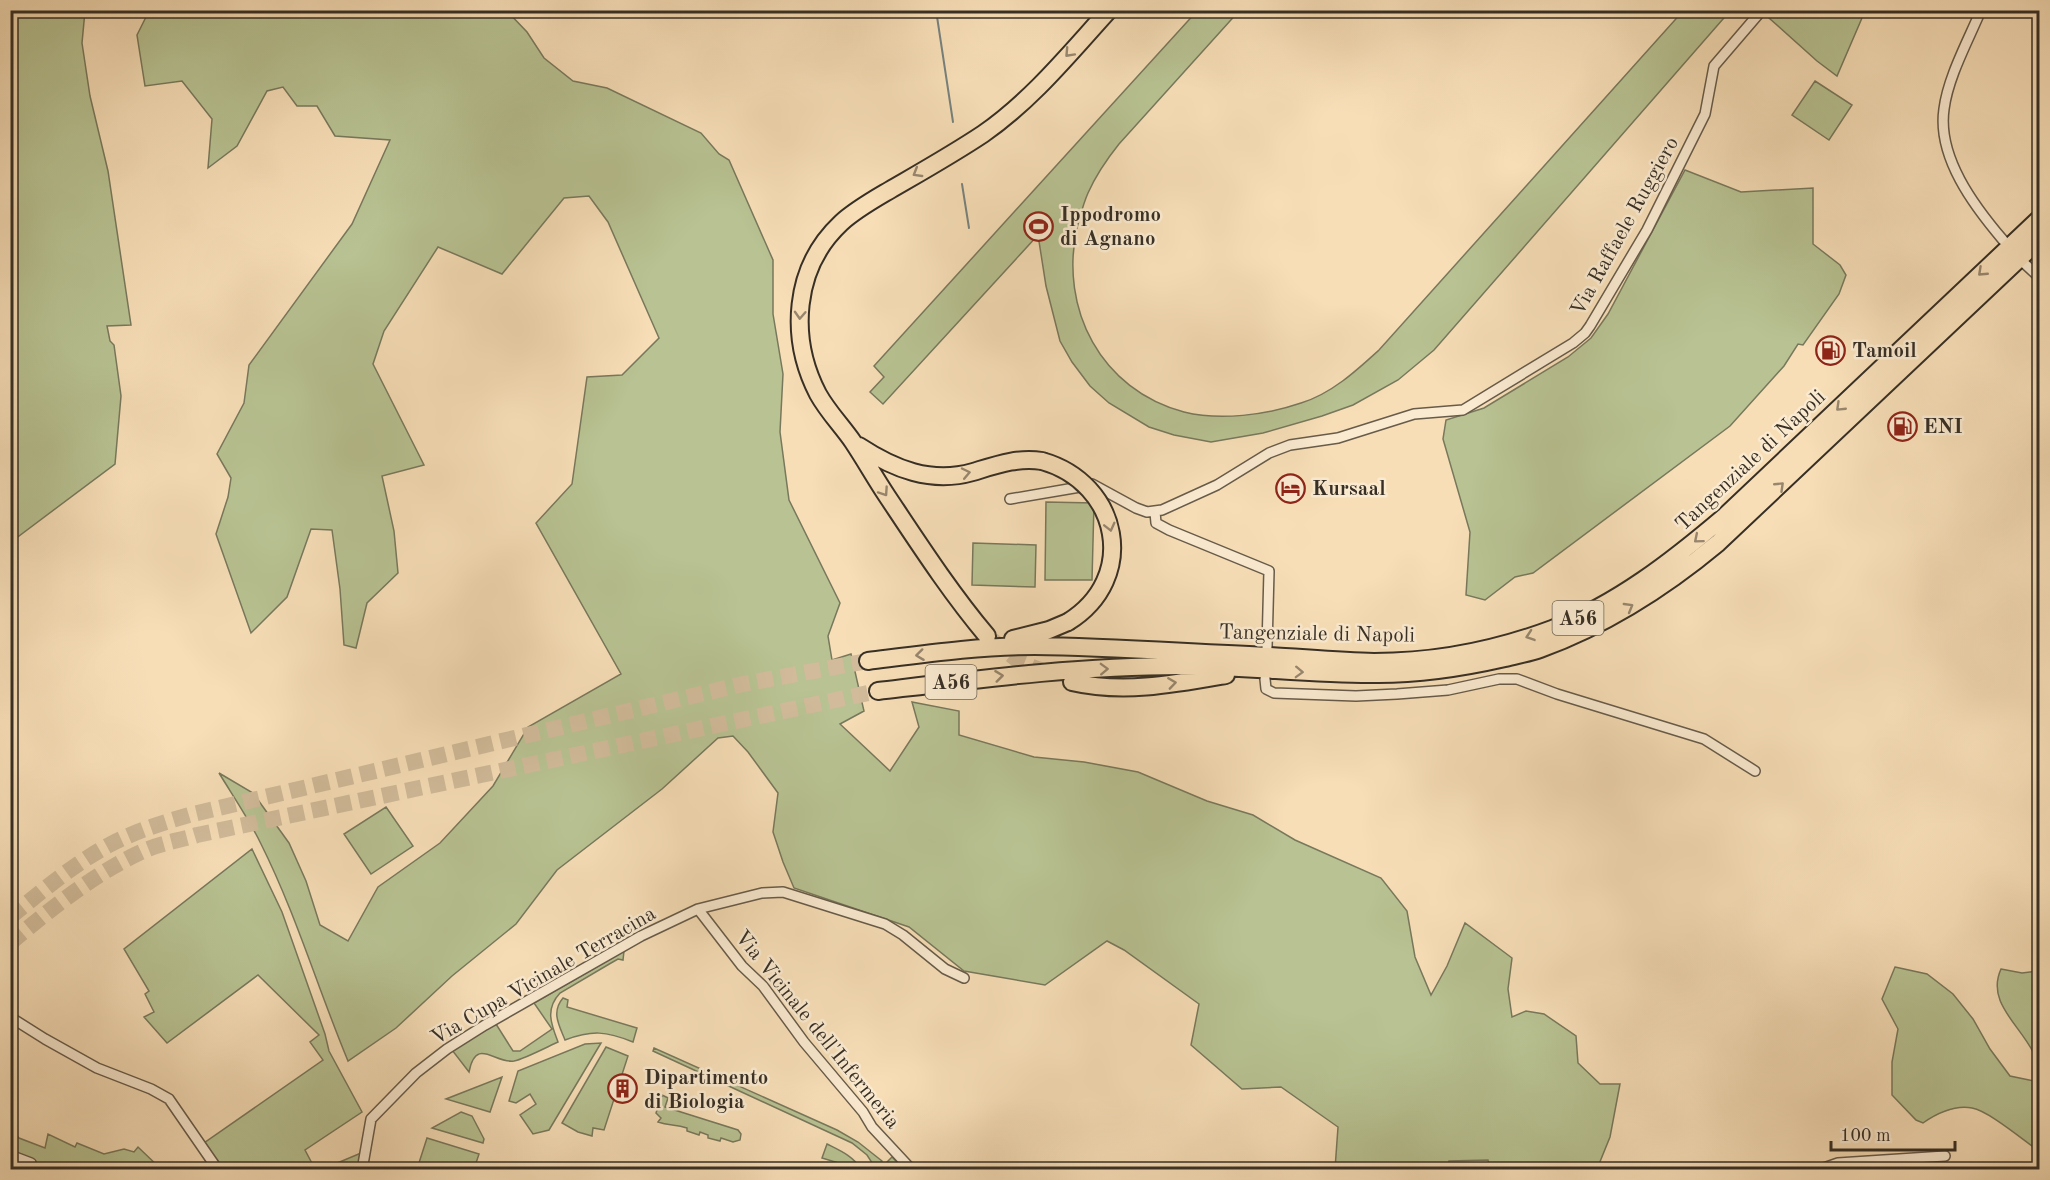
<svg xmlns="http://www.w3.org/2000/svg" width="2050" height="1180" font-family="'Old Standard TT',serif">
	<rect width="100%" height="100%" fill="#f7deb7"/>
	<filter id="stains"><feTurbulence type="fractalNoise" baseFrequency=".00333" numOctaves="4"/><feColorMatrix values="0 0 0 0 .2 0 0 0 0 .09 0 0 0 0 .02 0 0 0 .5 -.17"/></filter>
	<radialGradient id="worn" r=".72"><stop offset=".6" stop-color="#630" stop-opacity="0"/><stop offset="1" stop-color="#630" stop-opacity=".3"/></radialGradient>
	<path fill="#b8c292" stroke="#78785c" stroke-width="1.5" d="M11 10 85 11 82 43 90 96 108 171 131 325 107 326 110 341 114 345 121 396 115 464 11 542Z
		M149 11H507L527 32 544 58 573 81 607 88 701 133 719 154 729 160 773 260V314L783 374 780 432 789 500 840 603 828 636 832 660 851 654 864 711 840 724 890 771 919 727 912 702 959 711V735L1034 757 1084 762 1138 772 1207 801 1253 815 1295 840 1381 878 1407 911 1415 957 1431 995 1447 966 1465 923 1512 958 1508 989 1512 1017 1526 1011 1544 1014 1576 1036 1578 1063 1600 1084H1620L1610 1137 1597 1169H1490L1488 1160 1449 1161 1448 1169H1335L1338 1127 1281 1087 1242 1089 1191 1045 1199 1004 1124 950 1107 941 1045 985 964 971 909 927 794 888 783 862 773 832 778 793 748 752 733 736 718 738 662 789 557 870 516 924 452 976 396 1028 348 1061C318 989 296 914 261 844 249 819 233 796 219 773L253 793 289 843 306 881 320 925 348 941 378 887 440 843 493 786 528 727 621 674 536 523 572 484 587 377 622 375 659 338 608 222 589 196 564 198 502 274 438 247 384 331 373 364 424 465 382 476 394 531 398 573 367 603 356 648 344 645 340 589 332 530 311 529 287 597 251 633 216 534 228 497 231 478 217 454 244 403 249 365 352 224 390 140 335 136 317 106H297L283 87 267 91 237 146 208 168 212 119 182 81 145 86 137 35Z
		M1197 11H1239L1119 144C1107 159 1096 175 1088 193 1083 204 1080 217 1077 228 1059 309 1101 390 1184 412 1220 421 1266 415 1301 403 1331 394 1356 371 1379 350L1683 11H1730L1434 350 1398 380 1353 405 1322 416 1263 433 1211 442 1174 435 1149 427 1109 403 1090 386 1072 362 1060 341 1046 286 1038 235 883 404 870 392 884 377 874 366Z
		M1773 11V10L1865 11 1837 76 1817 61 1769 18 1768 16Z
		M1815 81 1852 105 1829 140 1792 115Z
		M1685 170 1741 192 1813 188V244L1840 265 1846 275 1839 294 1803 345 1798 344 1784 366 1730 426 1533 573 1515 577 1485 600 1466 595 1470 532 1443 439 1446 420 1484 408 1568 357 1591 338 1608 314Z
		M1046 502 1094 503 1092 580H1045Z
		M973 543 1036 545 1035 587 972 585Z
		M386 807 413 846 371 874 344 834Z
		M252 849 282 912 325 1034 329 1051 362 1112 305 1150 315 1169H223L204 1143 323 1060 310 1042 319 1035 258 975 167 1043 144 1017 154 1012 145 994 149 991 124 949Z
		M624 951 623 960 618 959 611 963 560 993C545 1009 551 1024 558 1042 547 1047 524 1059 514 1061 495 1064 476 1036 469 1072L452 1050 496 1024 513 1051H520L552 1029 534 1003Z
		M1895 967 1927 974 1953 994 1973 1019 1990 1049 2010 1076 2039 1082V1151C2023 1140 1989 1111 1972 1108 1955 1105 1936 1114 1923 1123L1916 1120 1892 1095V1062L1898 1029 1882 999Z
		M2001 969 2022 973 2039 971V1074C2037 1067 2036 1058 2033 1052 2019 1024 1986 1002 2001 969Z
		M563 998 568 1000 567 1007 637 1028 633 1042C606 1031 592 1030 565 1040 559 1025 551 1012 563 998Z
		M601 1043 549 1130 533 1134 520 1115 536 1104 530 1094 516 1103 509 1101 518 1071 585 1044Z
		M606 1047 628 1056 604 1130 593 1128 592 1136 578 1132 562 1123Z
		M654 1048 837 1130 858 1142 882 1161 879 1164 881 1168 892 1157 901 1166 898 1169H876L867 1155 852 1143 653 1051Z
		M502 1077 490 1112 446 1099Z
		M662 1095 668 1098 665 1107 738 1130 741 1134 740 1140 733 1142 721 1138 720 1141 708 1138V1135L700 1132 699 1135 687 1131V1128C675 1124 669 1126 658 1122L661 1118 656 1113Z
		M461 1112 472 1116 484 1139 483 1143 432 1128Z
		M10 1128 19 1138 45 1148 48 1134 75 1147 77 1143 104 1154 124 1149 134 1152 138 1147 161 1169 62 1170 38 1164 11 1151Z
		M427 1138 479 1154 474 1169H417Z
		M827 1144C841 1151 853 1156 861 1169H852V1167L822 1158Z
		M361 1153 358 1169H323Z"/>
	<g fill="none" stroke-linecap="round" stroke-linejoin="round">
		<path stroke="#77827e" stroke-width="2" d="M936 10 953 122
			M962 184 969 228"/>
		<path stroke="#d1bb9a" stroke-width="16" stroke-dasharray="16 8" stroke-linecap="butt" d="M992 640 1020 662 1050 674
			M10 917C42 891 75 863 111 844 136 831 162 823 189 815L743 684 868 661
			M10 943C52 908 97 871 148 849 163 843 181 840 197 835L878 691"/>
		<defs>
			<path id="street" d="M1981 10C1968 41 1948 77 1944 109 1937 157 1974 206 2003 240
				M2025 264 2040 278
				M1092 484 1136 508 1147 512 1162 510 1217 485 1269 453 1290 445 1338 438 1414 414 1463 410 1573 343 1585 333 1590 326 1647 230 1705 114 1714 66 1762 10
				M1010 499 1080 487
				M1155 512 1156 523 1169 530 1269 571 1267 647
				M1265 679 1266 689 1274 693 1356 696 1397 694 1448 690 1499 679H1517L1557 694 1704 739 1755 771
				M698 909 742 966 763 986 804 1042 863 1112 872 1127 912 1170
				M10 1017 45 1039 97 1068 151 1089 169 1099 218 1170
				M10 1155 31 1163 29 1170
				M362 1170 371 1119 416 1073 447 1049 485 1025 641 936 698 909 762 893 783 892 885 924 903 935 945 969 964 978
				M1818 1170 1838 1163 1945 1156"/>
			<path id="highway" d="M859 446C894 469 931 484 973 472 996 465 1018 457 1042 461
				M987 636C950 592 919 544 887 496 875 478 865 460 853 442 842 426 828 412 818 394 789 338 793 268 841 223 855 210 873 200 890 190 921 172 953 154 983 134 1032 100 1069 54 1109 10
				M1013 639 1049 630 1068 622
				M868 661C924 654 979 646 1035 646 1113 647 1192 653 1270 656 1305 658 1340 661 1374 662 1434 662 1496 650 1552 629 1617 604 1672 561 1725 516L2040 218
				M1072 682C1123 694 1175 684 1226 675
				M878 691C979 679 1079 666 1180 666 1244 666 1307 674 1370 674 1415 675 1461 668 1505 658 1516 655 1529 653 1540 649 1606 625 1664 588 1718 543L2040 239"/>
		</defs>
		<use href="#street" stroke="#675b4a" stroke-width="12"/>
		<use href="#highway" stroke="#372f25" stroke-width="20"/>
		<use href="#street" stroke="#faead0" stroke-width="9"/>
		<use href="#highway" stroke="#f7deb7" stroke-width="16"/>
		<defs>
			<path id="highway-bridge" d="M1042 461C1120 483 1139 578 1068 622"/>
		</defs>
		<use href="#highway-bridge" stroke="#372f25" stroke-width="20" stroke-linecap="butt"/>
		<use href="#highway-bridge" stroke="#f7deb7" stroke-width="16"/>
	</g>
	<defs><path id="oneway-chevron" d="M-2-3.5L2.5 0L-2 3.5" fill="none" stroke-width="1.6" stroke-linecap="round" stroke-linejoin="round" transform="scale(1.5)"/></defs>
	<g stroke="#97866e">
		<use href="#oneway-chevron" transform="translate(1069 53) rotate(133)"/>
		<use href="#oneway-chevron" transform="translate(917 173) rotate(149)"/>
		<use href="#oneway-chevron" transform="translate(1982 272) rotate(137)"/>
		<use href="#oneway-chevron" transform="translate(800 315) rotate(93)"/>
		<use href="#oneway-chevron" transform="translate(1840 407) rotate(136)"/>
		<use href="#oneway-chevron" transform="translate(966 473) rotate(-12)"/>
		<use href="#oneway-chevron" transform="translate(1780 486) rotate(-44)"/>
		<use href="#oneway-chevron" transform="translate(884 492) rotate(56)"/>
		<use href="#oneway-chevron" transform="translate(1110 527) rotate(76)"/>
		<use href="#oneway-chevron" transform="translate(1698 539) rotate(140)"/>
		<use href="#oneway-chevron" transform="translate(1629 607) rotate(-30)"/>
		<use href="#oneway-chevron" transform="translate(1530 636) rotate(161)"/>
		<use href="#oneway-chevron" transform="translate(920 655) rotate(173)"/>
		<use href="#oneway-chevron" transform="translate(1104 669) rotate(-2)"/>
		<use href="#oneway-chevron" transform="translate(1299 672) rotate(2)"/>
		<use href="#oneway-chevron" transform="translate(999 676) rotate(-7)"/>
		<use href="#oneway-chevron" transform="translate(1172 683) rotate(-8)"/>
	</g>
	<defs>
		<symbol id="stadium-ring" viewBox="-11 -11 22 22"><circle r="9.5" fill="#faead0" stroke="#8f2418" stroke-width="1.5"/><path d="M0-5a6.5 5 0 1 0 0 10a6.5 5 0 1 0 0-10ZM-3.5-1.8h7v3.6h-7Z" fill="#8f2418"/></symbol>
		<symbol id="fuel-ring" viewBox="-11 -11 22 22"><circle r="9.5" fill="#faead0" stroke="#8f2418" stroke-width="1.5"/><path d="M-5.5-6h7V0h2V4h1.3V-2.5L3-4.5l.8-.8L6-3V5H2.5V1h-1V6h-7ZM-4.2-4.7v3.2H.2V-4.7Z" fill="#8f2418"/></symbol>
		<symbol id="hotel-ring" viewBox="-11 -11 22 22"><circle r="9.5" fill="#faead0" stroke="#8f2418" stroke-width="1.5"/><path d="M-6-4.5h1.5V1H6V5H4.5V3h-9V5H-6ZM-4 0a1.8 1.8 0 1 1 3.6 0ZM.5 0V-2.5h3Q6-2.5 6 0Z" fill="#8f2418"/></symbol>
		<symbol id="building-ring" viewBox="-11 -11 22 22"><circle r="9.5" fill="#faead0" stroke="#8f2418" stroke-width="1.5"/><path d="M-4-6H4V6H1V3H-1V6H-4ZM-2.5-4.3h1.7v1.8h-1.7ZM.8-4.3h1.7v1.8H.8ZM-2.5-1h1.7V.8h-1.7ZM.8-1h1.7V.8H.8Z" fill="#8f2418"/></symbol>
	</defs>
	<g fill-rule="evenodd">
		<use href="#stadium-ring" x="1022" y="210" width="33" height="33"/>
		<use href="#fuel-ring" x="1814" y="334" width="33" height="33"/>
		<use href="#fuel-ring" x="1886" y="410" width="33" height="33"/>
		<use href="#hotel-ring" x="1274" y="472" width="33" height="33"/>
		<use href="#building-ring" x="606" y="1072" width="33" height="33"/>
	</g>
	<g text-anchor="middle" stroke-width="5" stroke-linejoin="round" paint-order="stroke">
		<g fill="#faead0" stroke="#726758" stroke-width="1.5">
			<rect x="1552.5" y="601" width="51" height="34" rx="4.5"/>
			<rect x="925.5" y="665" width="51" height="34" rx="4.5"/>
		</g>
		<g font-size="20" font-weight="bold" fill="#372f25">
			<text x="1578" y="625">A56</text>
			<text x="951" y="689">A56</text>
		</g>
		<g font-size="21" font-weight="bold" fill="#372f25" stroke="#faead0" text-anchor="start">
			<text x="1060" y="221">Ippodromo<tspan x="1060" dy="24">di Agnano</tspan></text>
			<text x="1852" y="357">Tamoil</text>
			<text x="1923" y="433">ENI</text>
			<text x="1312" y="495">Kursaal</text>
			<text x="644" y="1084">Dipartimento<tspan x="644" dy="24">di Biologia</tspan></text>
		</g>
		<g font-size="21" fill="#372f25" stroke="#faead0">
			<text transform="translate(1624 226) rotate(-61)" y="7">Via Raffaele Ruggiero</text>
			<text transform="translate(1750 460) rotate(-43)" y="7">Tangenziale di Napoli</text>
			<text transform="translate(1317 633) rotate(1)" y="7">Tangenziale di Napoli</text>
			<text transform="translate(543 975) rotate(-30)" y="7">Via Cupa Vicinale Terracina</text>
			<text transform="translate(818 1029) rotate(51)" y="7">Via Vicinale dell'Infermeria</text>
		</g>
	</g>
	<rect width="2050" height="1180" fill="none" stroke="#f7deb7" stroke-width="36"/>
	<rect x="12" y="12" width="2026" height="1156" fill="none" stroke="#372f25" stroke-width="3"/>
	<rect x="18" y="18" width="2014" height="1144" fill="none" stroke="#372f25" stroke-width="1.5"/>
	<path d="M1831 1141v9h124v-9" fill="none" stroke="#372f25" stroke-width="3"/>
	<text x="1840" y="1141" font-size="18" fill="#372f25" stroke="#faead0" stroke-width="4.5" paint-order="stroke">100 m</text>
	<rect width="100%" height="100%" filter="url(#stains)"/>
	<rect width="100%" height="100%" fill="url(#worn)"/>
</svg>
